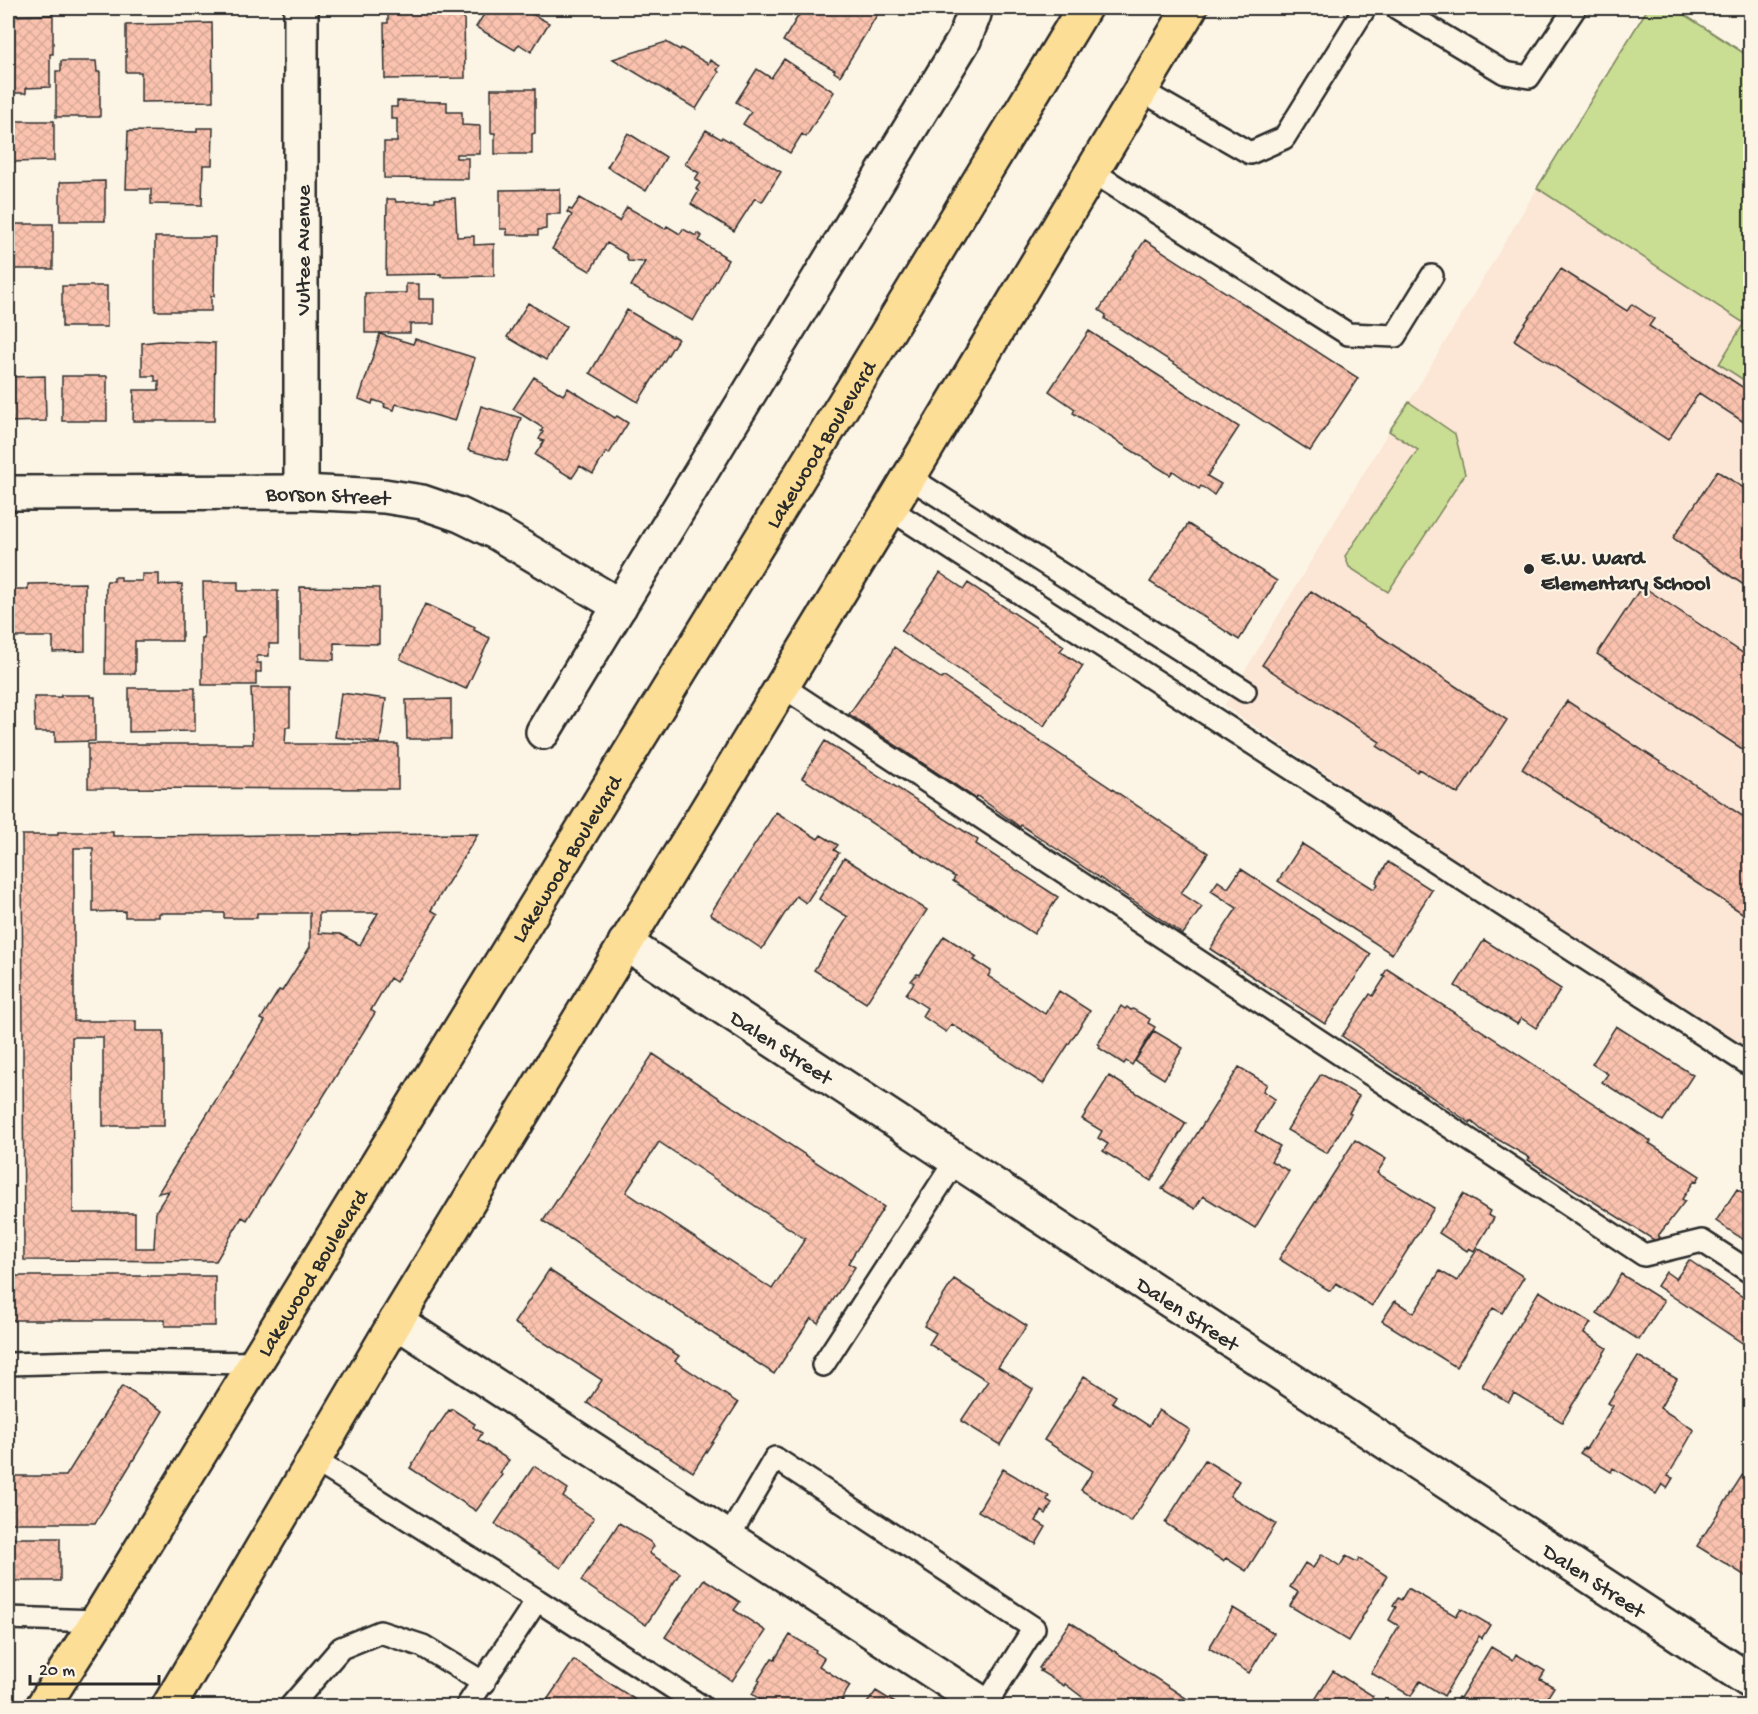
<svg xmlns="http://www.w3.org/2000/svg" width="1758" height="1714" font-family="'Gochi Hand',sans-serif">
	<defs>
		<pattern id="building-cross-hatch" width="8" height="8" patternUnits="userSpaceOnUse" patternTransform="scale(1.5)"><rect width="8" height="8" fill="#fbc3af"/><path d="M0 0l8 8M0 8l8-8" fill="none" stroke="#d7a897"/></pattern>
	</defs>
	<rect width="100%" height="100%" fill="#fcf5e5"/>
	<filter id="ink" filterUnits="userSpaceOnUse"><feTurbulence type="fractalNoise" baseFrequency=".0167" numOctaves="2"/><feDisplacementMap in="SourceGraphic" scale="12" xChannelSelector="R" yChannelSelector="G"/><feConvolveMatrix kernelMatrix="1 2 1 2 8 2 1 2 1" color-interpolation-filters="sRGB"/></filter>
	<g filter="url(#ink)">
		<path fill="#fce6d5" d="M1648 8H1674L1750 57V1049L1465 866 1224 706 1389 431 1409 402 1620 50Z"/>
		<path fill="#c9de93" stroke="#7a845f" stroke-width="1.5" d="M1648 8H1674L1750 57V384L1719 364 1744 323 1537 188Z
			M1409 402 1455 434 1465 474 1388 592 1349 567 1345 556 1418 450 1389 431Z"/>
		<path fill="url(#building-cross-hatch)" stroke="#2b2b2b" stroke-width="1.5" fill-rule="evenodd" d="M388 8H449L464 14 465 78 385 79 384 23H388Z
			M488 8H521L549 23 531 52 519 44 515 50 476 27Z
			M803 8H876L880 10 840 76 834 72 835 70 783 41Z
			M53 15V54H50V87L26 88V93H8V16Z
			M212 23 213 101 141 102V72H126V25Z
			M666 42 680 50 681 48 708 64 710 60 720 66 717 70 719 72 696 109 613 59Z
			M784 59 834 92 806 137 802 134 790 153 743 124 751 112 736 102 757 69 771 78Z
			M61 61H96L97 72H100V117H56V71H61Z
			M491 89H535V133L532 134V154H495V133H491Z
			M397 101 447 102V112H462V125L480 126V154H456V158H468V179L384 178V142H397V119H391V107H397Z
			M8 121H54V161L9 162Z
			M197 128H213L212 165H203L202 205 151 204V189H126L128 131 197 132Z
			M706 130 721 139 722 137 781 172 762 202 755 198 734 231 691 204 699 191 696 189 700 183 695 179 699 173 685 164Z
			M628 133 666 157 646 191 607 167Z
			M105 181V221H60V182Z
			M560 189V214H546V229L538 230V235H507V229H500V190Z
			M455 198 457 237 474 236V245L494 244V276L441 277V274L386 275 387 199H395L396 202 435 201V199Z
			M580 198 619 221 627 207 665 229 667 226 680 234 683 229 696 236 697 233 702 236 699 241 724 256 723 257 728 260 693 321 631 286 645 262 628 261 626 254 607 243 590 271 552 249 572 215 567 212 569 209 572 210Z
			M9 224H53V269H9V259H8Z
			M155 237H215L214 296H211V311H155Z
			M1145 240 1358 378 1310 451 1105 319 1106 315 1099 310Z
			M1561 269 1627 311 1632 304 1654 319 1649 326 1750 392V426L1699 393 1668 440 1514 340Z
			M406 284H419V299H434V324H410V333H365V293H406Z
			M62 286H107V327H62Z
			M528 303 566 326 546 360 507 337Z
			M627 310 672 337 673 336 678 339 638 402 590 373Z
			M1089 331 1239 427 1207 476 1221 484 1214 495 1201 486 1199 489 1173 471 1170 475 1073 413 1075 409 1049 391Z
			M380 334 413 344 415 339 475 358 455 421 396 404 394 410 384 407 385 404 373 400 372 404 359 399Z
			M160 341 215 343 214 421H133L134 390H159V381H155V376H142V343Z
			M45 376 46 421 8 422V377Z
			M62 376H107V421H62Z
			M534 377 563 395 568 388 615 418 617 416 628 423 609 454 606 452 593 474 580 466 572 478 535 455 544 441 539 439 543 432 541 431 543 428 513 409Z
			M481 406 521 418 507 461 468 450Z
			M1717 471 1750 492V589L1673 538Z
			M1188 524 1277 581 1239 640 1150 582Z
			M940 573 964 589 968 583 1064 646 1060 651 1083 666 1044 726 901 631Z
			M142 574H159V585L182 584V641H135V674H105L106 584 107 581H114V577H121V581H142Z
			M203 582H238V591H278V644H269V656H257V663H261V672H256V685H202V639H204Z
			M85 583V651L53 652V637H10V589H28V584Z
			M1642 586 1750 658V754L1597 654Z
			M300 587 379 588V644L334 643V660L300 659Z
			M1311 591 1507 720 1458 794 1419 769 1417 772 1377 746 1380 742 1262 665Z
			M425 604 475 627 474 630 490 638 466 689 400 659Z
			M894 647 942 679 944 677 1208 853 1181 893 1202 907 1183 934 1021 825 1020 827 977 796 975 798 849 714 891 654Z
			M129 688H195V731L129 732Z
			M251 688H290V727H286L285 744H398V789L88 788V744H253Z
			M341 693 386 699 380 743 335 737Z
			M61 695H91V697H95V741L55 742V732H35L34 697H61Z
			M451 699V739H407L406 700Z
			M1567 701 1744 817 1750 807V918L1522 769Z
			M825 741 978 840 976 844 1058 897 1034 934 953 881 955 877 802 778Z
			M776 812 818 839 821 835 838 845 834 850 839 853 806 903 796 896 762 949 710 914Z
			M58 832H113V836L478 834 431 910 438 914 396 982 390 978 371 1010 375 1013 247 1220 242 1217 216 1261 24 1260 22 835H58ZM74 848H93V912L125 911V917H159V913H224V918H257V913H310V947L282 991 279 990 261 1019 265 1021 158 1193 169 1191 156 1211 154 1248H135V1213H73L72 1037H103V1126H164V1031H136V1021H74ZM319 913H378L360 945 340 934 319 933Z
			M1302 844 1374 889 1378 884 1376 882 1388 862 1432 890 1392 954 1278 881Z
			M844 858 927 910 866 1003 814 970 848 917 819 899Z
			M1241 869 1371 954 1325 1024 1210 949 1237 908 1211 891 1218 881 1228 888Z
			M944 936 977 957 974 960 991 971 988 976 1045 1014 1059 991 1090 1011 1043 1084 952 1024 946 1032 922 1016 927 1008 906 994 914 983 911 981 917 974 919 975Z
			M1484 940 1561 989 1536 1028 1521 1018 1517 1024 1455 986Z
			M1387 969 1651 1141 1649 1143 1700 1176 1697 1181 1695 1180 1682 1199 1685 1201 1658 1236 1660 1237 1657 1242 1528 1160 1530 1158 1483 1131 1471 1121 1470 1123 1342 1036 1370 994 1373 996 1385 977 1383 976Z
			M1121 1006 1125 1009 1127 1007 1131 1010 1133 1009 1150 1019 1148 1023 1155 1027 1132 1065 1126 1061 1124 1064 1099 1048 1100 1045 1098 1044Z
			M1616 1026 1693 1075 1663 1121 1602 1082 1608 1074 1592 1064Z
			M1154 1031 1183 1048 1164 1079 1135 1061Z
			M653 1054 884 1207 848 1263 855 1267 818 1323 811 1318 774 1374 543 1221ZM659 1142 805 1239 772 1289 626 1192Z
			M1239 1067 1267 1084 1263 1091 1275 1099 1255 1131 1280 1146 1271 1161 1289 1171 1255 1228 1203 1196 1195 1209 1162 1189Z
			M1321 1074 1359 1096 1349 1113 1351 1114 1327 1153 1287 1130Z
			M1109 1076 1186 1123 1151 1181 1103 1151 1108 1144 1098 1138 1102 1131 1082 1119Z
			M1355 1140 1386 1159 1377 1173 1434 1208 1372 1306 1336 1283 1330 1291 1279 1259Z
			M1737 1189 1750 1198V1244L1716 1221Z
			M1463 1194 1490 1211 1488 1215 1494 1218 1474 1251 1469 1248 1467 1251 1439 1233Z
			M1478 1248 1524 1277 1502 1313 1493 1308 1456 1367 1382 1321 1395 1301 1414 1313 1440 1271 1457 1281Z
			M1689 1260 1750 1302V1348L1657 1286 1666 1272 1676 1279Z
			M549 1270 679 1356 675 1361 738 1403 693 1472 587 1403 602 1380 514 1323Z
			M1621 1274 1664 1301 1639 1340 1597 1313Z
			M8 1276H215V1326H165V1320H8Z
			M954 1279 1027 1326 998 1367 1033 1389 1000 1445 961 1421 988 1381 929 1344 936 1333 924 1326Z
			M1539 1291 1591 1323 1584 1333 1607 1348 1562 1422 1514 1393 1508 1402 1482 1386Z
			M1638 1356 1677 1379 1660 1408 1694 1430 1668 1476 1673 1478 1667 1488 1662 1484 1656 1494 1613 1468 1611 1472 1580 1453 1584 1448 1586 1449 1613 1406 1608 1403Z
			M1084 1376 1116 1396 1112 1402 1149 1426 1159 1410 1190 1430 1131 1522 1081 1490 1093 1471 1044 1440Z
			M122 1386 163 1411 95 1523H8V1476H66Z
			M452 1409 475 1424 473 1427 482 1433 478 1440 509 1460 500 1473 502 1475 476 1511 410 1468 431 1433H433L449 1410 451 1411Z
			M1205 1460 1239 1481 1230 1496 1276 1524 1246 1571 1226 1558 1223 1561 1165 1523Z
			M534 1466 568 1489 563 1497 594 1518 561 1568 495 1524Z
			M1003 1469 1049 1496 1047 1500 1052 1503 1046 1514 1042 1511 1036 1521 1046 1527 1036 1544 978 1511Z
			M1743 1474 1750 1479V1570L1747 1577 1697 1546Z
			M619 1523 649 1541 654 1546 649 1553 680 1573 646 1625 581 1581Z
			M8 1538H60V1581H8Z
			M1322 1554 1340 1566 1346 1556 1357 1562 1359 1558 1387 1576 1348 1641 1290 1606 1298 1592 1290 1587 1305 1563 1313 1568Z
			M704 1579 740 1602 734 1610 766 1631 732 1681 665 1637Z
			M1408 1588 1456 1616 1461 1608 1490 1625 1482 1638 1479 1636 1444 1696 1420 1681 1411 1696 1371 1673 1399 1626 1389 1620 1396 1607 1393 1606 1398 1598 1401 1600Z
			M1233 1608 1274 1633 1249 1673 1209 1648Z
			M1070 1622 1198 1706H1094L1065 1684 1064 1686 1040 1671 1042 1670 1039 1668Z
			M790 1635 816 1650 815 1652 824 1658 819 1666 850 1686 841 1700 843 1701 840 1706H770L752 1694 760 1681 758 1680 772 1658 775 1659Z
			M1491 1647 1513 1660 1516 1654 1545 1671 1540 1679 1554 1687 1542 1706H1453L1458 1697 1460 1698Z
			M574 1660 645 1706H543Z
			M1333 1671 1373 1696 1367 1706H1311Z
			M876 1691 900 1706H865Z"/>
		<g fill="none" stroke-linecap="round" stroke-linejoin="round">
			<defs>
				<path id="lane" d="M1397 8 1505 73 1529 77 1575 8
					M1142 91 1250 153 1284 138 1365 8
					M1093 172 1348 334 1395 336 1432 276
					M909 477 1245 691
					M890 509 1750 1065
					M782 686 1644 1255 1702 1241 1750 1272
					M8 1364 117 1361 254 1363
					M823 1365 956 1160
					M314 1460 537 1600 467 1706
					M728 1538 775 1458 1034 1628 985 1706
					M537 1600 701 1706
					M8 1618 97 1621
					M291 1706 341 1648 380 1632 423 1646 484 1683"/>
				<g id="street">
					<path d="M301 8V492"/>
					<path id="s1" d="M8 493 301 492 384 496 422 502 460 515 497 533 620 606"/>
					<path d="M543 732 964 40 974 14 975 8"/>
					<path id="s2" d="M625 943 1750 1681"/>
					<path d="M396 1321 986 1706"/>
				</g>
				<g id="primary">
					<path id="s3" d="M43 1706 97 1621 861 376 1084 8"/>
					<path d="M169 1706 396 1321 890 509 1190 8"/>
				</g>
			</defs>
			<use href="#lane" stroke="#2b2b2b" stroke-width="26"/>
			<use href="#street" stroke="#2b2b2b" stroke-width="38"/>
			<use href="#primary" stroke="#2b2b2b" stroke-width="38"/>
			<use href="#lane" stroke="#fcf5e5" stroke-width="21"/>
			<use href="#street" stroke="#fcf5e5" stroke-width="33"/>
			<use href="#primary" stroke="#fdde96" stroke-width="33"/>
		</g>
	</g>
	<circle fill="#2b2b2b" stroke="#fcf5e5" stroke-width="2" cx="1529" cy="569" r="6"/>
	<g text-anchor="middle" stroke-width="4.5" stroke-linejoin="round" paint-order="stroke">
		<g font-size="22" fill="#2b2b2b" stroke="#fcf5e5">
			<text transform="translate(301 250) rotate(-90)" y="8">Vultee Avenue</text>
			<text dy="8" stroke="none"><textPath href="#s3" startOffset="1482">Lakewood Boulevard</textPath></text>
			<text dy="8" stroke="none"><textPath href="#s1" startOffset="320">Borson Street</textPath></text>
			<text dy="8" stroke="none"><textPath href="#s3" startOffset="996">Lakewood Boulevard</textPath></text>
			<text dy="8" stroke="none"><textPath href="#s2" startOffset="188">Dalen Street</textPath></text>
			<text dy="8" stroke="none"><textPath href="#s3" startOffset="510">Lakewood Boulevard</textPath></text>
			<text dy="8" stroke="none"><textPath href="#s2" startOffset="674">Dalen Street</textPath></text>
			<text dy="8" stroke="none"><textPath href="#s2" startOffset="1160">Dalen Street</textPath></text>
		</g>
		<g font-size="22" font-weight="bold" fill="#2b2b2b" stroke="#fcf5e5" text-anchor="start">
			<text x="1541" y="564">E.W. Ward<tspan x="1541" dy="25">Elementary School</tspan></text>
		</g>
	</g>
	<rect width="1758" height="1714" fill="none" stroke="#fcf5e5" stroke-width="30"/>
	<rect x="15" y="15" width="1728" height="1684" fill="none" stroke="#2b2b2b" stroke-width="2" filter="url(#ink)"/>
	<path d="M30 1675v9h129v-9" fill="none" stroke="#2b2b2b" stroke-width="3"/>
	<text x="39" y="1675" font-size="18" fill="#2b2b2b" stroke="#fcf5e5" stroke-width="4.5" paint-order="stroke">20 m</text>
</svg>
